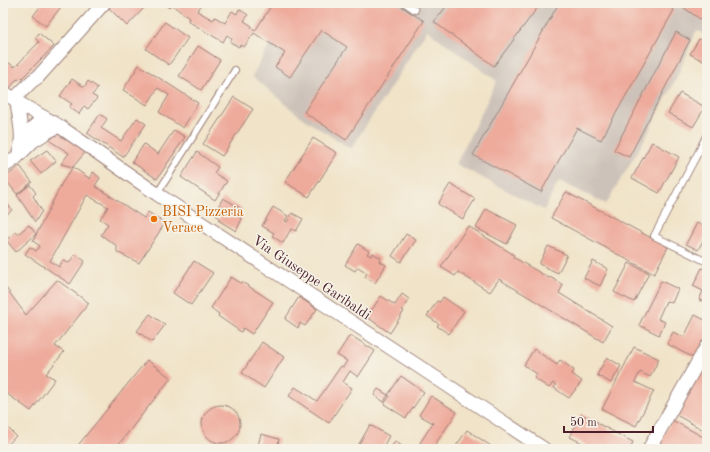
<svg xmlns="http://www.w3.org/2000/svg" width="710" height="452" font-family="'Old Standard TT',serif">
	<rect width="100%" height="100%" fill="#f7f3e8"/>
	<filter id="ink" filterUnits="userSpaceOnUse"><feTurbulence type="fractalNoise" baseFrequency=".025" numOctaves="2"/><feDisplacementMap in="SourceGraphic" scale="8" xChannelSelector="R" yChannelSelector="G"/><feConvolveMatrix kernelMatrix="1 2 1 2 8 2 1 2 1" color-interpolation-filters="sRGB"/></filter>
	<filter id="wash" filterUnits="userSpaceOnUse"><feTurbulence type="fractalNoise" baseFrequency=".012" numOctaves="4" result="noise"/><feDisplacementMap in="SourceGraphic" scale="16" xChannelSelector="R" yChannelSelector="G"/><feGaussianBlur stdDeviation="0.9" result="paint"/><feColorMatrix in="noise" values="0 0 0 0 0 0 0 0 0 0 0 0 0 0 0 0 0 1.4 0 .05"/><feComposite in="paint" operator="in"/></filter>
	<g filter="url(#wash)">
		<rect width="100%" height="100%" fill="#f0e3c8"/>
		<path fill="#cdc2b9" d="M293 3H707V36L701 32 696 31 678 75 643 142 606 204 559 181 544 210 456 164 497 81 427 30 351 149 301 117 252 76Z"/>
		<g id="blocks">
			<path fill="#eeaa9b" d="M43 3H64L46 26 33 16Z
				M114 3H141L145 7 127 26 109 8Z
				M163 3H203L197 11 213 20 215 17 225 23 232 11 237 14 239 9 248 15 244 21 252 26 251 28 255 31 273 3H396L424 21 346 140 304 112 347 47 321 30 290 77 275 67 285 53 254 33 244 47 240 45 239 47 230 42 232 39 227 35 223 42 188 21 189 18 172 5 169 8Z
				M449 3H541L494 66 434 22Z
				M559 3H662L674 10 601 140 577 128 541 192 473 155Z
				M677 3H707V24Z
				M165 22 188 38 169 65 146 49Z
				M676 32 690 40 629 157 614 150Z
				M39 33 54 46 22 78 16 80 8 91 3 88V59L15 67 39 42 35 38Z
				M699 39 707 43V63L690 54Z
				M198 46 220 60 201 90 179 76Z
				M139 65 198 103 183 128 159 112 169 95 158 88 147 105 123 90Z
				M72 79 84 87 88 81 98 88 92 95 97 98 88 109 84 106 79 114 69 107 72 104 60 96Z
				M680 93 705 107 693 127 668 113Z
				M234 97 253 109 222 156 203 144Z
				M100 114 107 119 101 128 121 141 137 118 146 124 123 157 87 133Z
				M58 130 87 150 73 167 90 179 93 172 100 178 95 186 144 218 148 212 165 223 139 263 117 252V246L101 235 108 224 100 219 108 207 87 195 50 261 59 267 63 260 69 263 75 254 85 261 70 284 25 254 30 247 36 251 40 246 33 241 62 183 73 167 61 164 69 153 50 141Z
				M174 130 185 137 157 179 132 162 144 144 158 154Z
				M313 138 337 153 309 197 285 182Z
				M652 142 679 157 659 193 632 178Z
				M47 150 56 161 41 174 30 161Z
				M197 152 218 167 214 173 227 181 215 200 181 177Z
				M20 166 32 182 17 194 4 178Z
				M450 184 475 199 463 219 438 204Z
				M30 185 36 193 33 196 42 211 35 222 17 195Z
				M566 192 668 247 654 274 551 218Z
				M3 198 12 210 3 217Z
				M223 198 242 209 238 216 242 219 236 231 218 220 220 218 214 214Z
				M273 207 288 216 285 221 287 222 292 213 303 219 296 231 291 229 283 243 272 236 274 233 262 226Z
				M486 209 517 225 507 244 476 228Z
				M697 223 707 228V233L698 250 686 244Z
				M29 225 36 234 16 252 6 240 16 232 18 234Z
				M468 226 514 255 513 257 549 278 550 277 563 285 559 293 612 326 603 342 499 279 490 292 458 272 455 276 441 267Z
				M406 234 416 240 401 262 392 256Z
				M358 244 369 251 367 254 371 256 373 253 381 258 379 261 386 265 375 283 365 277 367 273 358 267 355 271 345 265Z
				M548 246 567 255 558 273 539 264Z
				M194 261 213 273 191 305 173 293Z
				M593 261 608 269 600 286 584 278Z
				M629 263 649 273 634 302 614 292Z
				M702 268 707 271V303L699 300 703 291 693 286Z
				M231 277 241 283 242 282 273 302 252 334 243 328 241 332 218 316 219 314 211 308Z
				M57 280 89 303 55 346 64 352 46 374 55 379 31 411 3 391V284L26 315Z
				M661 281 678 289 672 303 666 301 658 319 665 322 659 335 639 325Z
				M402 294 409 299 402 310 404 311 390 333 367 317 381 296 395 305Z
				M299 297 317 309 305 326 300 323 298 328 285 319Z
				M443 297 464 311 449 334 437 326 439 324 427 316 437 301 440 302Z
				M150 314 165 325 152 342 137 331Z
				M695 315 707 321V342L698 360 667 344 673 332 684 337Z
				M350 335 375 351 358 377 350 371 343 382 352 388 329 423 289 396 295 387 317 401 341 366 343 367 347 361 337 355Z
				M262 342 284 357 264 388 242 373Z
				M634 347 659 359 650 377 640 372 635 382 654 391 636 426 602 409Z
				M534 349 557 365 560 360 574 370 572 374 582 381 569 398 554 388 556 385 553 383 549 388 534 378 537 374 524 365Z
				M607 357 621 366 611 383 597 375Z
				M707 357V432L676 415Z
				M147 360 171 378 115 449H75Z
				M401 376 424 392 406 418 384 404 390 396 388 395Z
				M378 389 388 395 384 402 374 395Z
				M431 396 457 412 432 449H416L433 423 419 415Z
				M202 424a19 19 0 1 1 38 0a19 19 0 1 1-38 0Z
				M581 414 598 422 597 423 633 442 630 449H588L585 447 586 445 570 437Z
				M672 420 707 439V449H656Z
				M3 423 16 436 4 449H3Z
				M370 425 389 436 382 449H356Z
				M467 430 491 446 489 449H461L456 446Z
				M261 434 279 439 277 449H257Z
				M395 441 406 449H390Z"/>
		</g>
	</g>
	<g filter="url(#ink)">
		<use href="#blocks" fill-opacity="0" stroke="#9d817a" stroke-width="1"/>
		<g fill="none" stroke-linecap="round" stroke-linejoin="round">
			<defs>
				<path id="lane" d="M405 3 415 10
					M707 134 699 151 654 236 707 262
					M157 194 235 70"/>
				<path id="street" d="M3 92 14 99 17 102 59 126 157 194 544 449
					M14 99 32 81 38 77 104 3
					M17 102C19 120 25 138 18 156
					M21 142C28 132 35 123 47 119
					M3 167 15 159 33 141 49 131 59 126
					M649 449 707 346"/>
			</defs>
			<use href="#lane" stroke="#9d817a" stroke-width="8"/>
			<use href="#street" stroke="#9d817a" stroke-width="15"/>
			<use href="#lane" stroke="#fff" stroke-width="6"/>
			<use href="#street" stroke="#fff" stroke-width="13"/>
		</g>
	</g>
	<circle fill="#e8710a" stroke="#f7f3e8" stroke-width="1.5" cx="154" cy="219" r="4"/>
	<g text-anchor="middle" stroke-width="3" stroke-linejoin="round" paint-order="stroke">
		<g font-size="14" fill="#c56008" stroke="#f7f3e8" text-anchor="start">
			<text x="162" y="216">BISI Pizzeria<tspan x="162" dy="16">Verace</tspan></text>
		</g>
		<g font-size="14" fill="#4a1f2b" stroke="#f7f3e8">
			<text transform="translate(312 277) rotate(34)" y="5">Via Giuseppe Garibaldi</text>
		</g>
	</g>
	<rect width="710" height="452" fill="none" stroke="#f7f3e8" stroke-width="16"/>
	<path d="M564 426v6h89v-6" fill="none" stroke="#4a1f2b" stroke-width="2"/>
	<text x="570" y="426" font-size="12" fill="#4a1f2b" stroke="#f7f3e8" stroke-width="3" paint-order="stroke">50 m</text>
</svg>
